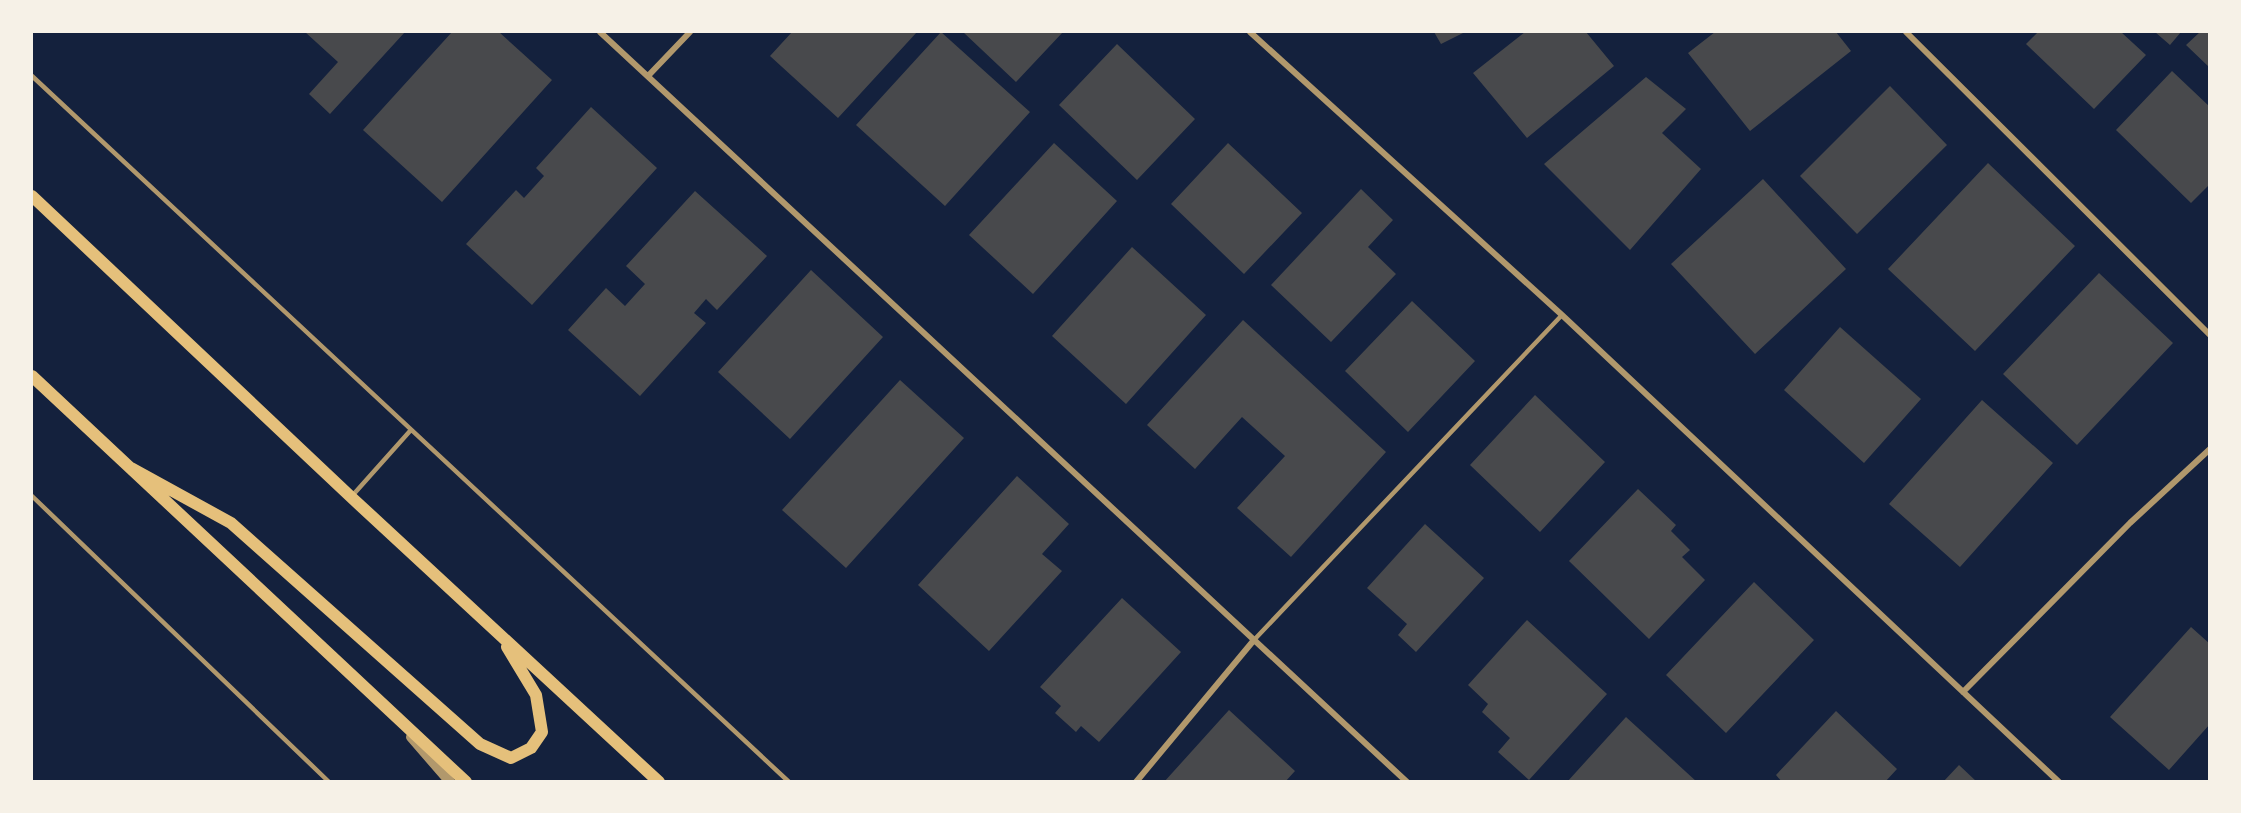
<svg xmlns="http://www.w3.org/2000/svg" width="2241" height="813" font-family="'Fira Sans Condensed',sans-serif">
	<rect width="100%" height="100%" fill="#14213d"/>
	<path fill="#48494c" d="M305 32H405L330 114 309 94 338 62Z
		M452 32H499L552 80 442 202 363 130Z
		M792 32H917L838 118 770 56Z
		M941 32 1030 112 945 206 856 125Z
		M963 32H1063L1016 82Z
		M1434 32H1465L1441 44Z
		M1525 32H1586L1614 66 1527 138 1473 73Z
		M1715 32H1836L1851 51 1750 131 1688 53Z
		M2038 32H2121L2146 55 2094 109 2026 44Z
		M2155 32H2181L2170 45Z
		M2200 32H2210V68L2186 45Z
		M1117 44 1195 119 1137 180 1059 105Z
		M2172 71 2210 107V184L2191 203 2116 130Z
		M1646 77 1686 109 1662 133 1701 169 1630 250 1544 164Z
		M1890 86 1947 145 1857 234 1800 176Z
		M591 107 657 168 532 305 466 244 516 190 524 198 544 176 536 168Z
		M1054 143 1117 201 1033 294 969 235Z
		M1228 143 1302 213 1244 274 1171 204Z
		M1988 163 2075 246 1975 351 1888 269Z
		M1763 179 1846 269 1755 354 1671 264Z
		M1361 189 1393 220 1368 247 1396 274 1331 342 1271 285Z
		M695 191 767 256 717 310 706 299 694 313 706 323 640 396 568 330 606 288 625 306 645 284 626 266Z
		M1132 247 1206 315 1126 404 1052 336Z
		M811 270 883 337 790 439 718 372Z
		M2099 273 2173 343 2077 445 2003 374Z
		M1412 301 1475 361 1408 432 1345 371Z
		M1243 320 1386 452 1291 557 1237 508 1285 456 1242 417 1195 469 1147 425Z
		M1840 327 1921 399 1864 463 1784 390Z
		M900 380 964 438 846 568 782 510Z
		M1535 395 1605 462 1540 532 1470 465Z
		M1982 400 2053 463 1960 567 1889 504Z
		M1017 476 1069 524 1042 554 1062 571 989 651 918 585Z
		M1638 489 1676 525 1671 531 1690 550 1682 557 1705 580 1649 639 1569 561Z
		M1425 524 1484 578 1416 652 1398 635 1407 624 1367 588Z
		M1754 582 1814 640 1726 733 1666 675Z
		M1122 598 1181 652 1099 742 1081 726 1076 732 1055 713 1061 706 1040 687Z
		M1527 620 1607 694 1529 780 1498 752 1510 738 1482 712 1488 704 1468 685Z
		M2191 627 2210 644V724L2169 770 2110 717Z
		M1229 710 1295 771 1285 782H1164Z
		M1836 711 1897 769 1885 782H1782L1776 775Z
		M1626 717 1697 782H1567Z
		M1959 765 1977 782H1943Z"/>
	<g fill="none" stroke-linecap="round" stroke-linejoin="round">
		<path stroke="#b1986c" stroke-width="4.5" d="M32 76 789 782
			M32 496 329 782
			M352 496 410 431
			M1254 640 1562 315"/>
		<path stroke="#b1986c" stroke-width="6" d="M600 32 1407 782
			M1250 32 1562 315 2059 782
			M1906 32 2210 335
			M648 76 690 32
			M1963 692 2130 523 2210 449
			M1136 782 1254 640"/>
		<path stroke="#b1986c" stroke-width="10" d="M411 737 450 782"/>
		<path stroke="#e5c07b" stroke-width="12" d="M32 196 351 497 659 782
			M32 376 466 782
			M131 468 231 523 480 744 511 758 531 748 542 732 536 695 507 647"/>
	</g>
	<rect width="2241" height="813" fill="none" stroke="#f6f1e7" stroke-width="66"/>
</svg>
